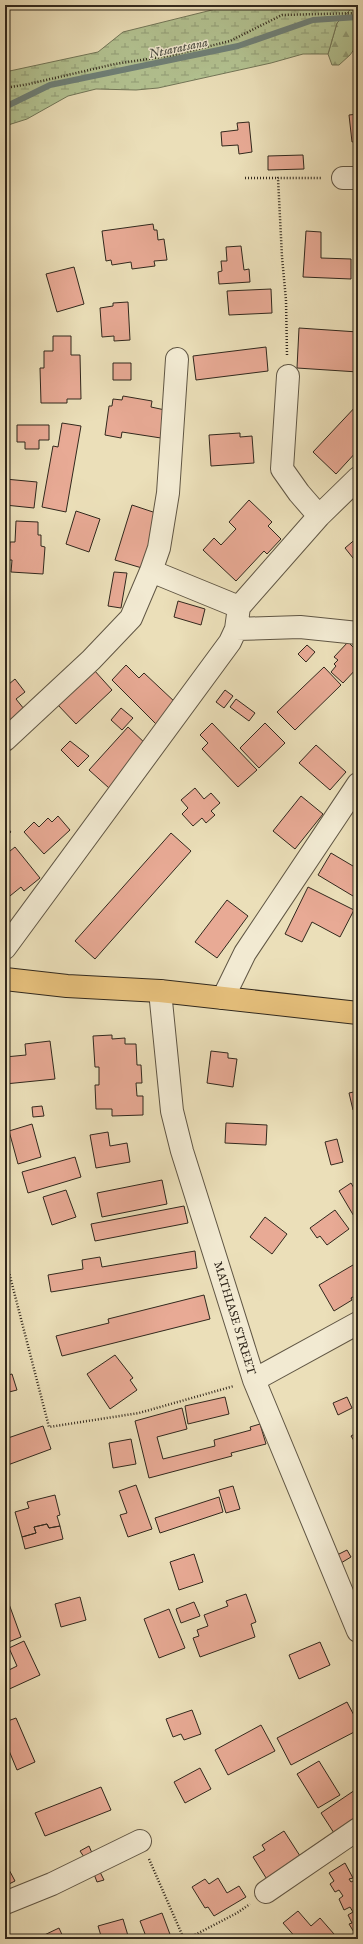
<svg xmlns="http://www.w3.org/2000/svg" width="363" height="1944" font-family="'IM FELL English',serif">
	<defs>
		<pattern id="forest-firs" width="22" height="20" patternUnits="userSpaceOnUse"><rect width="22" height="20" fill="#b3c392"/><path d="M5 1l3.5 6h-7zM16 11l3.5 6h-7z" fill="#929e77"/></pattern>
		<pattern id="wetland-marsh" width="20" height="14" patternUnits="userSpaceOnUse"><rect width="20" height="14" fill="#b3c392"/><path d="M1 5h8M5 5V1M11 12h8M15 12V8" fill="none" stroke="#929e77"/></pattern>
	</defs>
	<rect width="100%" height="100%" fill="#ebdfb9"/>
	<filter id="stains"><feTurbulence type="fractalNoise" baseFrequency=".005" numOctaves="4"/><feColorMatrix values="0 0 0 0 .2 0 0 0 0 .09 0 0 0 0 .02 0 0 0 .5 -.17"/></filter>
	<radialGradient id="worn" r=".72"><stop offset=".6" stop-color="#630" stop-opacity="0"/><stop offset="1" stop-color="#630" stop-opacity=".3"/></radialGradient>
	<path fill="url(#forest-firs)" stroke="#727658" d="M355 5H358V44L350 55 339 65H332L328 54 337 23Z"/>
	<path fill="url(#wetland-marsh)" stroke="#727658" d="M232 5H355L337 23 328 54H303L271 63 158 88 136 90 96 89 68 96 27 119 5 126V72L98 52 123 32Z"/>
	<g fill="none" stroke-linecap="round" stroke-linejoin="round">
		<path stroke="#6f8179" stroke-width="6" d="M5 107 50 85 238 46 313 20 358 17"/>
	</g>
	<path fill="#e8aa95" stroke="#31281d" d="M358 114V141L352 142 349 115Z
		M249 122 252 152 239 154 238 145 222 146 221 132 238 130 237 123Z
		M303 155 304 169 268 170V156Z
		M153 224 154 230H157L158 240 164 239 167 260 154 261 155 266 132 269 131 262 112 265 111 260 106 261 102 231Z
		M306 231 321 232V258L351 259V279L303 277Z
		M241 246 244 270 249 269 250 282 219 284 218 272 222 271 221 261H227L226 247Z
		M74 267 84 304 57 312 46 274Z
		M271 289 272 313 229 315 227 291Z
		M128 302 130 340 114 341V336L102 337 100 308 113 306V303Z
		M299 328 358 332V372L297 368Z
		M53 336H71V355H80L81 399H67V403H41L40 368H44V351H53Z
		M266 347 268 371 196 380 193 356Z
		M113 363H131V380H113Z
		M123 396 152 401 151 407 165 410 161 438 122 432 121 438 105 435 109 406H112L113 399 122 400Z
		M358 404V450L336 474 313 452Z
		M62 423 81 426 66 512 42 507 53 446 58 447Z
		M17 425H49V440H39V449H25V442H17Z
		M240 433V437L252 436 254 463 211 466 209 435Z
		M5 479 37 482 34 508 5 505Z
		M249 500 272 522 268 526 281 539 267 554 264 551 236 581 203 550 214 538 221 545 236 529 229 522Z
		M132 505 159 514 142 568 115 560Z
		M76 511 100 519 89 552 66 544Z
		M16 521 38 522V535H41V546L45 547 43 574 11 572 12 560H9L10 542H15Z
		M358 537V563H357L345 548Z
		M114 572 127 573 121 608 108 606Z
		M178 601 205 609 201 625 174 617Z
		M348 642 353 647 357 643 358 644V667L343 683 331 672 336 666 334 664 338 660 334 657Z
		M307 645 315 652 306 662 298 654Z
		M126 665 139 678 144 673 176 703 156 724 112 680Z
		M324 667 341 685 295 730 277 712Z
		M94 670 112 690 76 724 57 704Z
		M15 679 25 692 16 699 24 709 5 728V681L9 684Z
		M225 690 233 696 224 708 216 702Z
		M236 699 255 713 249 721 230 707Z
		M121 708 133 718 122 730 111 720Z
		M212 723 257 770 238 787 202 749 208 743 200 735Z
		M265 723 285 743 259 768 240 748Z
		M128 727 148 746 109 788 89 770Z
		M70 741 89 756 78 767 61 750Z
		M316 745 346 772 330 790 299 763Z
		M195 788 204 799 211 793 220 803 211 811 215 815 206 823 202 818 193 826 182 814 188 808 181 800Z
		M301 796 323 814 295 849 273 831Z
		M58 816 70 830 44 854 24 832 34 822 39 827 48 818 52 822Z
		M5 825 11 832 5 837Z
		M171 833 191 851 95 959 75 941Z
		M15 847 40 878 24 891 21 887 5 900V855Z
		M331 853 358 869V899L318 875Z
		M308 887 354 910 340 937 312 922 302 942 285 934Z
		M227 900 248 916 217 958 195 942Z
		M112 1035V1039L125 1038V1044H136L137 1065H141L142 1083H136L137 1096H143V1115L112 1116V1109H96L95 1085H99V1067H95L93 1036Z
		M50 1041 55 1079 5 1084V1057L26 1055 25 1044Z
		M211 1051 228 1053V1058L237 1059 233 1087 207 1083Z
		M358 1091V1116L356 1109 353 1110 349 1093Z
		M42 1106 44 1116 33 1117 32 1107Z
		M226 1123 267 1125 266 1145 225 1143Z
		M32 1124 41 1157 18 1164 9 1131Z
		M108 1132 110 1146 127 1143 130 1162 96 1168 90 1135Z
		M337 1139 343 1162 331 1165 325 1142Z
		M75 1157 81 1177 28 1193 22 1172Z
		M162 1180 167 1204 102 1217 97 1193Z
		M351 1183 358 1195V1223L339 1191Z
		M66 1190 76 1217 52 1225 43 1197Z
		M184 1206 188 1223 95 1241 91 1224Z
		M335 1210 349 1229 327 1245 320 1236 317 1238 310 1228Z
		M265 1217 287 1234 272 1254 250 1237Z
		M195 1251 197 1268 51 1292 48 1275 83 1269 82 1260 100 1257 102 1267Z
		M353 1265 358 1274V1294L351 1298 352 1300 334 1311 319 1285Z
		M204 1295 210 1319 62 1356 56 1336 109 1323 108 1319Z
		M115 1355 133 1378 130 1380 137 1390 110 1409 87 1374Z
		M12 1374 17 1390 5 1393V1376Z
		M225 1397 229 1414 188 1424 185 1406Z
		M347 1397 352 1408 338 1415 333 1403Z
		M182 1408 187 1429 157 1437 163 1459 215 1446 214 1440 251 1430 250 1427 260 1424 266 1444 231 1453 232 1456 149 1478 135 1421Z
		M43 1426 51 1449 5 1466V1439Z
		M358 1432V1447L351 1436Z
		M131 1439 136 1464 113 1468 109 1443Z
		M136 1485 152 1529 128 1537 120 1515 127 1513 119 1491Z
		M233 1486 240 1509 226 1513 219 1490Z
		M55 1495 60 1515 57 1516 60 1526 49 1528 47 1524 34 1527 36 1533 22 1537 15 1512 29 1508 27 1502Z
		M219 1497 223 1512 160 1533 155 1518Z
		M47 1524 49 1528 60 1526 63 1539 25 1549 22 1537 36 1533 34 1527Z
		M347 1550 351 1557 341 1563 337 1555Z
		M194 1554 203 1582 179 1590 170 1562Z
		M246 1594 256 1622 251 1624 255 1637 200 1657 193 1638 199 1636 197 1630 208 1626 204 1615 228 1606 226 1601Z
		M80 1597 86 1620 61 1627 55 1604Z
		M194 1602 200 1616 181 1623 176 1609Z
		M9 1604 21 1637 6 1643 5 1605Z
		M169 1609 185 1648 159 1658 144 1619Z
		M24 1641 40 1675 5 1691V1672L17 1666 9 1648Z
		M320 1642 330 1665 299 1679 289 1655Z
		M347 1702 358 1723V1730L291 1765 277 1738Z
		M192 1710 201 1734 184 1740 181 1734 173 1737 166 1719Z
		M16 1718 35 1762 17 1770 5 1741V1722Z
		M261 1725 275 1751 228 1775 215 1750Z
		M319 1761 340 1795 318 1808 297 1774Z
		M200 1768 211 1789 185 1803 174 1782Z
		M101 1787 111 1810 45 1836 35 1813Z
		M358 1788V1817L334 1833 321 1813Z
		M284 1831 302 1859 268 1881 253 1857 265 1850 262 1845Z
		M89 1846 92 1853 84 1857 80 1851Z
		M345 1863 353 1878 349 1879 351 1882 355 1880 358 1887 357 1937 349 1924 352 1923 348 1915 353 1912 350 1907 344 1910 339 1899 343 1896 339 1890 335 1892 330 1884 334 1881 329 1873Z
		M6 1864 15 1881 5 1886V1865Z
		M100 1872 104 1880 97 1882 94 1874Z
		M218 1878 227 1893 239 1886 246 1897 214 1916 208 1907 205 1908 192 1887 205 1879 209 1884Z
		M298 1911 311 1926 320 1918 334 1934 328 1939H297L283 1923Z
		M162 1913 171 1937 166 1939H147L140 1921Z
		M123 1919 129 1939H102L98 1926Z
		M59 1928 64 1939H36Z"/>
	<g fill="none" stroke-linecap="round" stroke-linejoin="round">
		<defs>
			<path id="minor" d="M343 178H358
				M288 376 282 469 299 493 319 516
				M151 571 239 607
				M236 629 300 627 358 633
				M5 740 91 660 131 618 151 571 159 548 168 493 177 359
				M5 948 230 642 236 629 239 607 319 516 358 478
				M160 991 172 1111 182 1151 254 1380 358 1631
				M223 998 245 953 358 784
				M254 1380 358 1323
				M266 1892 358 1829
				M5 1903 52 1884 140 1841"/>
			<path id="major" d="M5 979 67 986 160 991 358 1013"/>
		</defs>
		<use href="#minor" stroke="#605644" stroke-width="24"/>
		<use href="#major" stroke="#31281d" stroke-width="24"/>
		<path stroke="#31281d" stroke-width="2.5" stroke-dasharray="1 2" stroke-linecap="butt" d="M5 88 29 84 115 64 174 55 230 41 282 15 358 13
			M245 178H278
			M287 355 286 300 282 257 278 178H322
			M5 1257 49 1427 139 1413 234 1386
			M149 1859 184 1939
			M187 1939 237 1913 250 1904"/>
		<use href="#minor" stroke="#f2ead2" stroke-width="22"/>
		<use href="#major" stroke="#e6c07c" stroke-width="22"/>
	</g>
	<g text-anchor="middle" stroke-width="3" stroke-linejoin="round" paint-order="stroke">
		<g font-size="12" fill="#31281d" stroke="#f2ead2">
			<text transform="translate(235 1318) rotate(73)" y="4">MATHIASE STREET</text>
		</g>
		<g font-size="13" font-style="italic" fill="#4b4d43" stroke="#f2ead2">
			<text transform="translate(178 47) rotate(-12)" y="5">Ntsaratsana</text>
		</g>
	</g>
	<rect width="363" height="1944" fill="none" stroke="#ebdfb9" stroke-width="20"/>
	<rect x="6" y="6" width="351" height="1932" fill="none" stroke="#31281d" stroke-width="2"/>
	<rect x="10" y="10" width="343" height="1924" fill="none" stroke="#31281d"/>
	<rect width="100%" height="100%" filter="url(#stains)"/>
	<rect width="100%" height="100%" fill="url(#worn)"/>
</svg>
